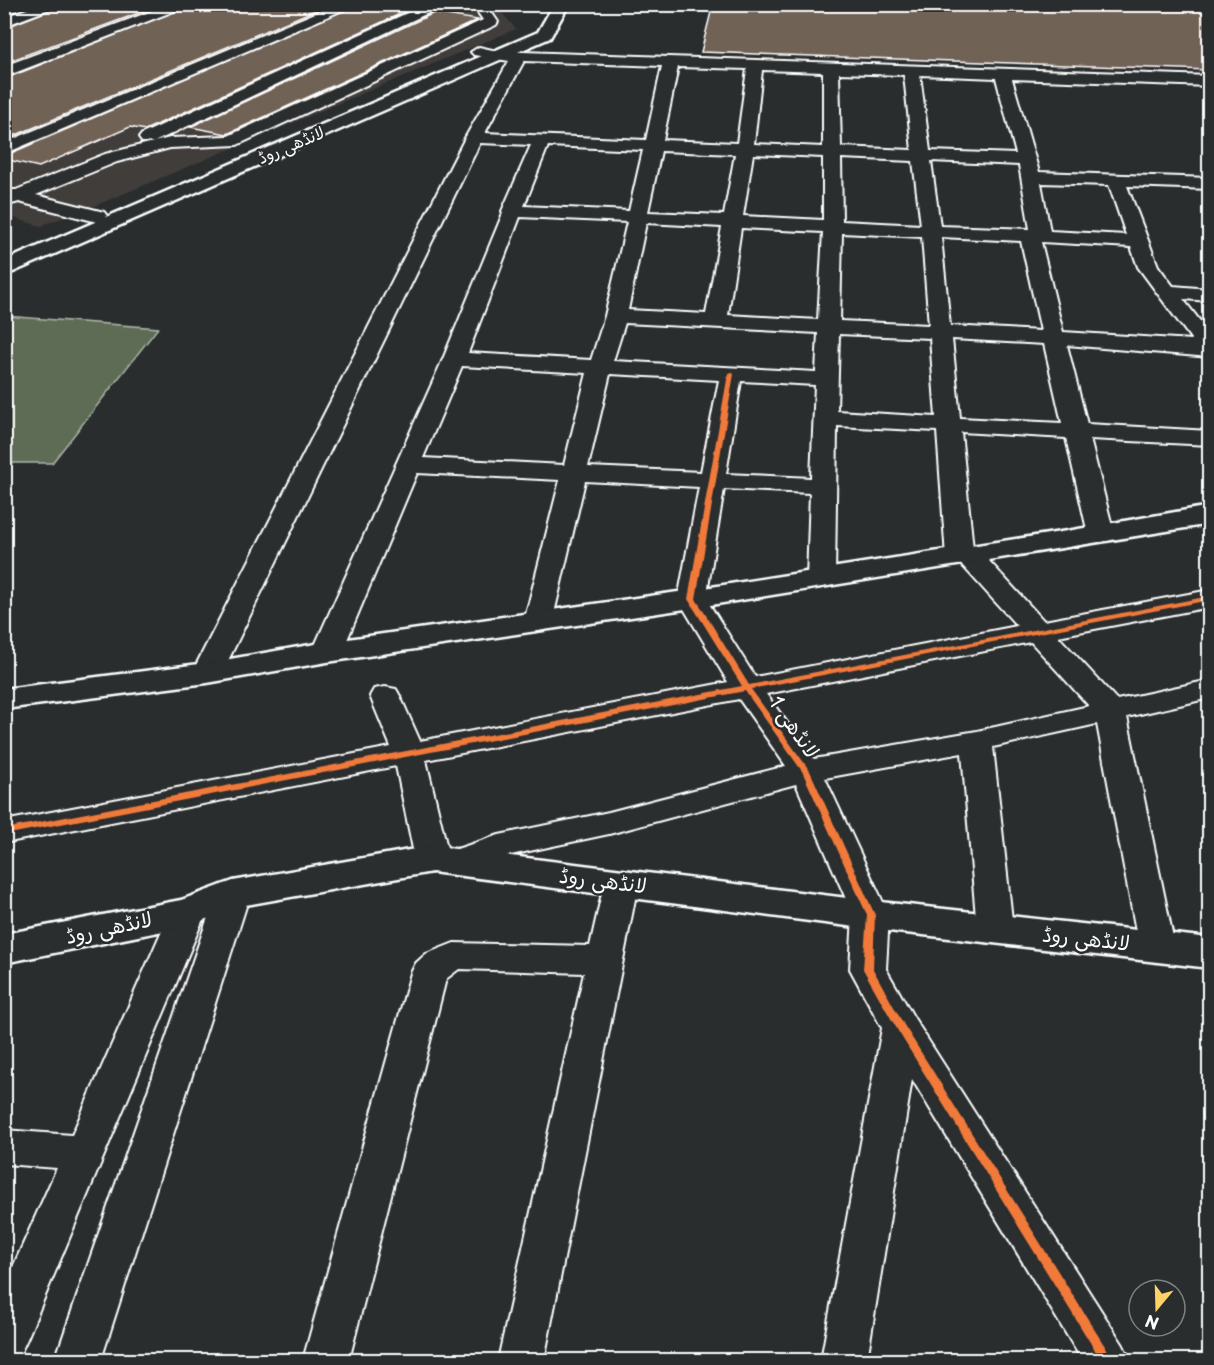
<svg xmlns="http://www.w3.org/2000/svg" width="1214" height="1365" font-family="'Playpen Sans','Playpen Sans Arabic',sans-serif">
	<rect width="100%" height="100%" fill="#2a2d2e"/>
	<filter id="ink" filterUnits="userSpaceOnUse"><feTurbulence type="fractalNoise" baseFrequency=".0167" numOctaves="2"/><feDisplacementMap in="SourceGraphic" scale="12" xChannelSelector="R" yChannelSelector="G"/><feConvolveMatrix kernelMatrix="1 2 1 2 8 2 1 2 1" color-interpolation-filters="sRGB"/></filter>
	<g filter="url(#ink)">
		<path fill="#3f3d3a" d="M494 4 516 29 85 210 45 224 43 227 5 215 4 5Z"/>
		<path fill="#5e6c54" stroke="#aeb6aa" stroke-width="1.5" d="M5 316 158 328 52 463H5Z"/>
		<path fill="#716257" stroke="#fff" stroke-width="1.5" d="M65 4H163L4 63V28Z
			M194 4H330L4 140V79Z
			M359 4H386L411 9 145 130 130 127 39 167 4 159V156Z
			M713 4H1209V70L701 52Z
			M434 13 478 20 227 134 190 127Z"/>
		<g fill="none" stroke-linecap="round" stroke-linejoin="round">
			<defs>
				<path id="minor" d="M41 4H63L4 26V17Z
					M171 4H192L4 77V66Z
					M337 4H357L4 154V143Z
					M427 4H447L154 142H142L139 138 142 134Z
					M472 4H486L498 22 496 25 237 145 170 148 117 162 36 195 104 212 107 216 104 220 97 222 19 202 4 206V190H16L105 154 170 138 228 136 483 20Z
					M479 47 497 51 1210 76V86L1012 79 1039 172 1210 178V189L1127 186 1158 266 1173 286 1210 289V301L1183 299 1210 334V357L1067 345 1087 424 1210 431V445L1090 439 1114 534 1110 540 1101 542 1092 540 1088 534 1066 438 961 432 973 549 979 550 1044 621 1210 590V607L1058 636 1117 700 1210 680V698L1127 717 1175 947 1170 956 1157 960 1144 956 1139 947 1097 724 993 747 1013 929 1008 938 995 942 982 938 977 929 962 753 825 778 889 915 886 969 914 1018 1123 1345 1130 1360H1082L912 1079 867 1360H821L882 1028 850 969 853 915 796 784 609 834 506 856 456 874 442 868 432 871 420 867 415 859 396 766 4 843V821L391 747 370 696 374 689 385 687 396 689 400 696 420 741 728 682 678 599 699 487 585 481 552 622 548 628 538 631 528 628 524 622 560 480 417 473 342 652 337 658 327 661 317 658 312 652 443 359 503 213 502 211 531 145 480 143 222 673 218 679 207 682 196 679 192 673 465 138 509 61 474 55 471 52ZM524 61 662 66 646 140 485 133ZM678 67 747 69 737 143 663 140ZM762 70 823 72V147L754 144ZM839 73 904 75 912 150 841 147ZM920 75 996 78 1016 154 930 151ZM548 146 643 150 629 211 524 206ZM661 151 735 154 724 215 648 212ZM753 154 823 157V220L743 216ZM841 158 913 161 921 225 842 221ZM931 161 1019 165 1030 229 940 226ZM1041 183 1109 185 1126 235 1050 231ZM520 217 627 222 605 316 591 360 468 353ZM646 223 722 227 706 314 628 310ZM741 228 823 232 818 320 728 315ZM842 233 922 237 929 325 840 321ZM941 237 1021 241 1041 331 950 326ZM1041 242 1131 247 1138 267 1192 340 1063 332ZM625 323 818 333 816 372 613 361ZM839 334 930 338 936 417 837 411ZM952 339 1044 344 1062 423 960 418ZM462 366 587 373 564 465 423 458ZM610 374 719 380 701 472 588 467ZM741 381 815 385 811 478 726 474ZM837 426 937 431 946 557 950 563 962 565 1017 626 755 677 706 599 724 489 810 493 807 579 811 585 821 587 831 585 835 579ZM1031 642 1089 706 977 731 814 759 766 694ZM739 699 786 766 609 812 499 835 448 852 426 760Z
					M621 872 633 875 638 884 544 1360H498L584 973 459 969 446 979 349 1360H303L411 973 416 963 426 954 454 943 590 946 604 884 609 875Z
					M233 882 245 885 250 894 101 1360H55L216 894 221 885Z
					M188 899 201 903 206 912 27 1339 20 1354 4 1360V1287L57 1168 4 1164V1130L72 1135 170 912 175 903Z"/>
				<path id="major" d="M554 4H569L550 38 4 276V261L538 32Z
					M1210 506V524L692 608 327 662 207 683 4 709V689L207 663 327 642 692 590 1067 531Z
					M432 846 871 901 1210 938V968L871 929 432 872 240 906 188 926 4 963V934L181 900 233 881Z"/>
			</defs>
			<use href="#minor" stroke="#fff" stroke-width="4"/>
			<use href="#major" stroke="#fff" stroke-width="5"/>
			<use href="#minor" fill="#2a2d2e" fill-rule="evenodd"/>
			<use href="#major" fill="#2a2d2e" fill-rule="evenodd"/>
			<defs>
				<path id="cycleway" d="M731 372 734 374 696 599 749 685 1210 596V600L751 689 810 771 875 915 873 969 904 1025 1111 1356 1113 1360H1101L898 1031 863 969 867 915 802 771 745 691 4 835V829L742 686 688 599 728 374Z"/>
			</defs>
			<use href="#cycleway" stroke="#2a2d2e" stroke-width="3"/>
			<use href="#cycleway" fill="#f17a3a" fill-rule="evenodd"/>
		</g>
	</g>
	<g text-anchor="middle" stroke-width="5" stroke-linejoin="round" paint-order="stroke">
		<g font-size="16" fill="#fff" stroke="#2a2d2e">
			<text transform="translate(291 145) rotate(-23)" y="6">لانڈھی روڈ</text>
		</g>
		<g font-size="20" fill="#fff" stroke="#2a2d2e">
			<text transform="translate(794 727) rotate(55)" y="7">لانڈھی 1</text>
			<text transform="translate(603 881) rotate(7)" y="7">لانڈھی روڈ</text>
			<text transform="translate(109 928) rotate(-12)" y="7">لانڈھی روڈ</text>
			<text transform="translate(1086 939) rotate(6)" y="7">لانڈھی روڈ</text>
		</g>
	</g>
	<rect width="1214" height="1365" fill="none" stroke="#2a2d2e" stroke-width="24"/>
	<rect x="12" y="12" width="1190" height="1341" fill="none" stroke="#fff" stroke-width="2" filter="url(#ink)"/>
	<g transform="translate(1157 1308) rotate(199)"><circle r="28" fill="#2a2d2e" stroke="#7f8182" stroke-width="1.5"/>
	<path d="M0-4.5L10 22L0 15L-10 22Z" fill="#ffd166"/>
	<text y="-9" font-size="16" font-weight="bold" text-anchor="middle" fill="#ffffff">N</text>
	</g>
</svg>
